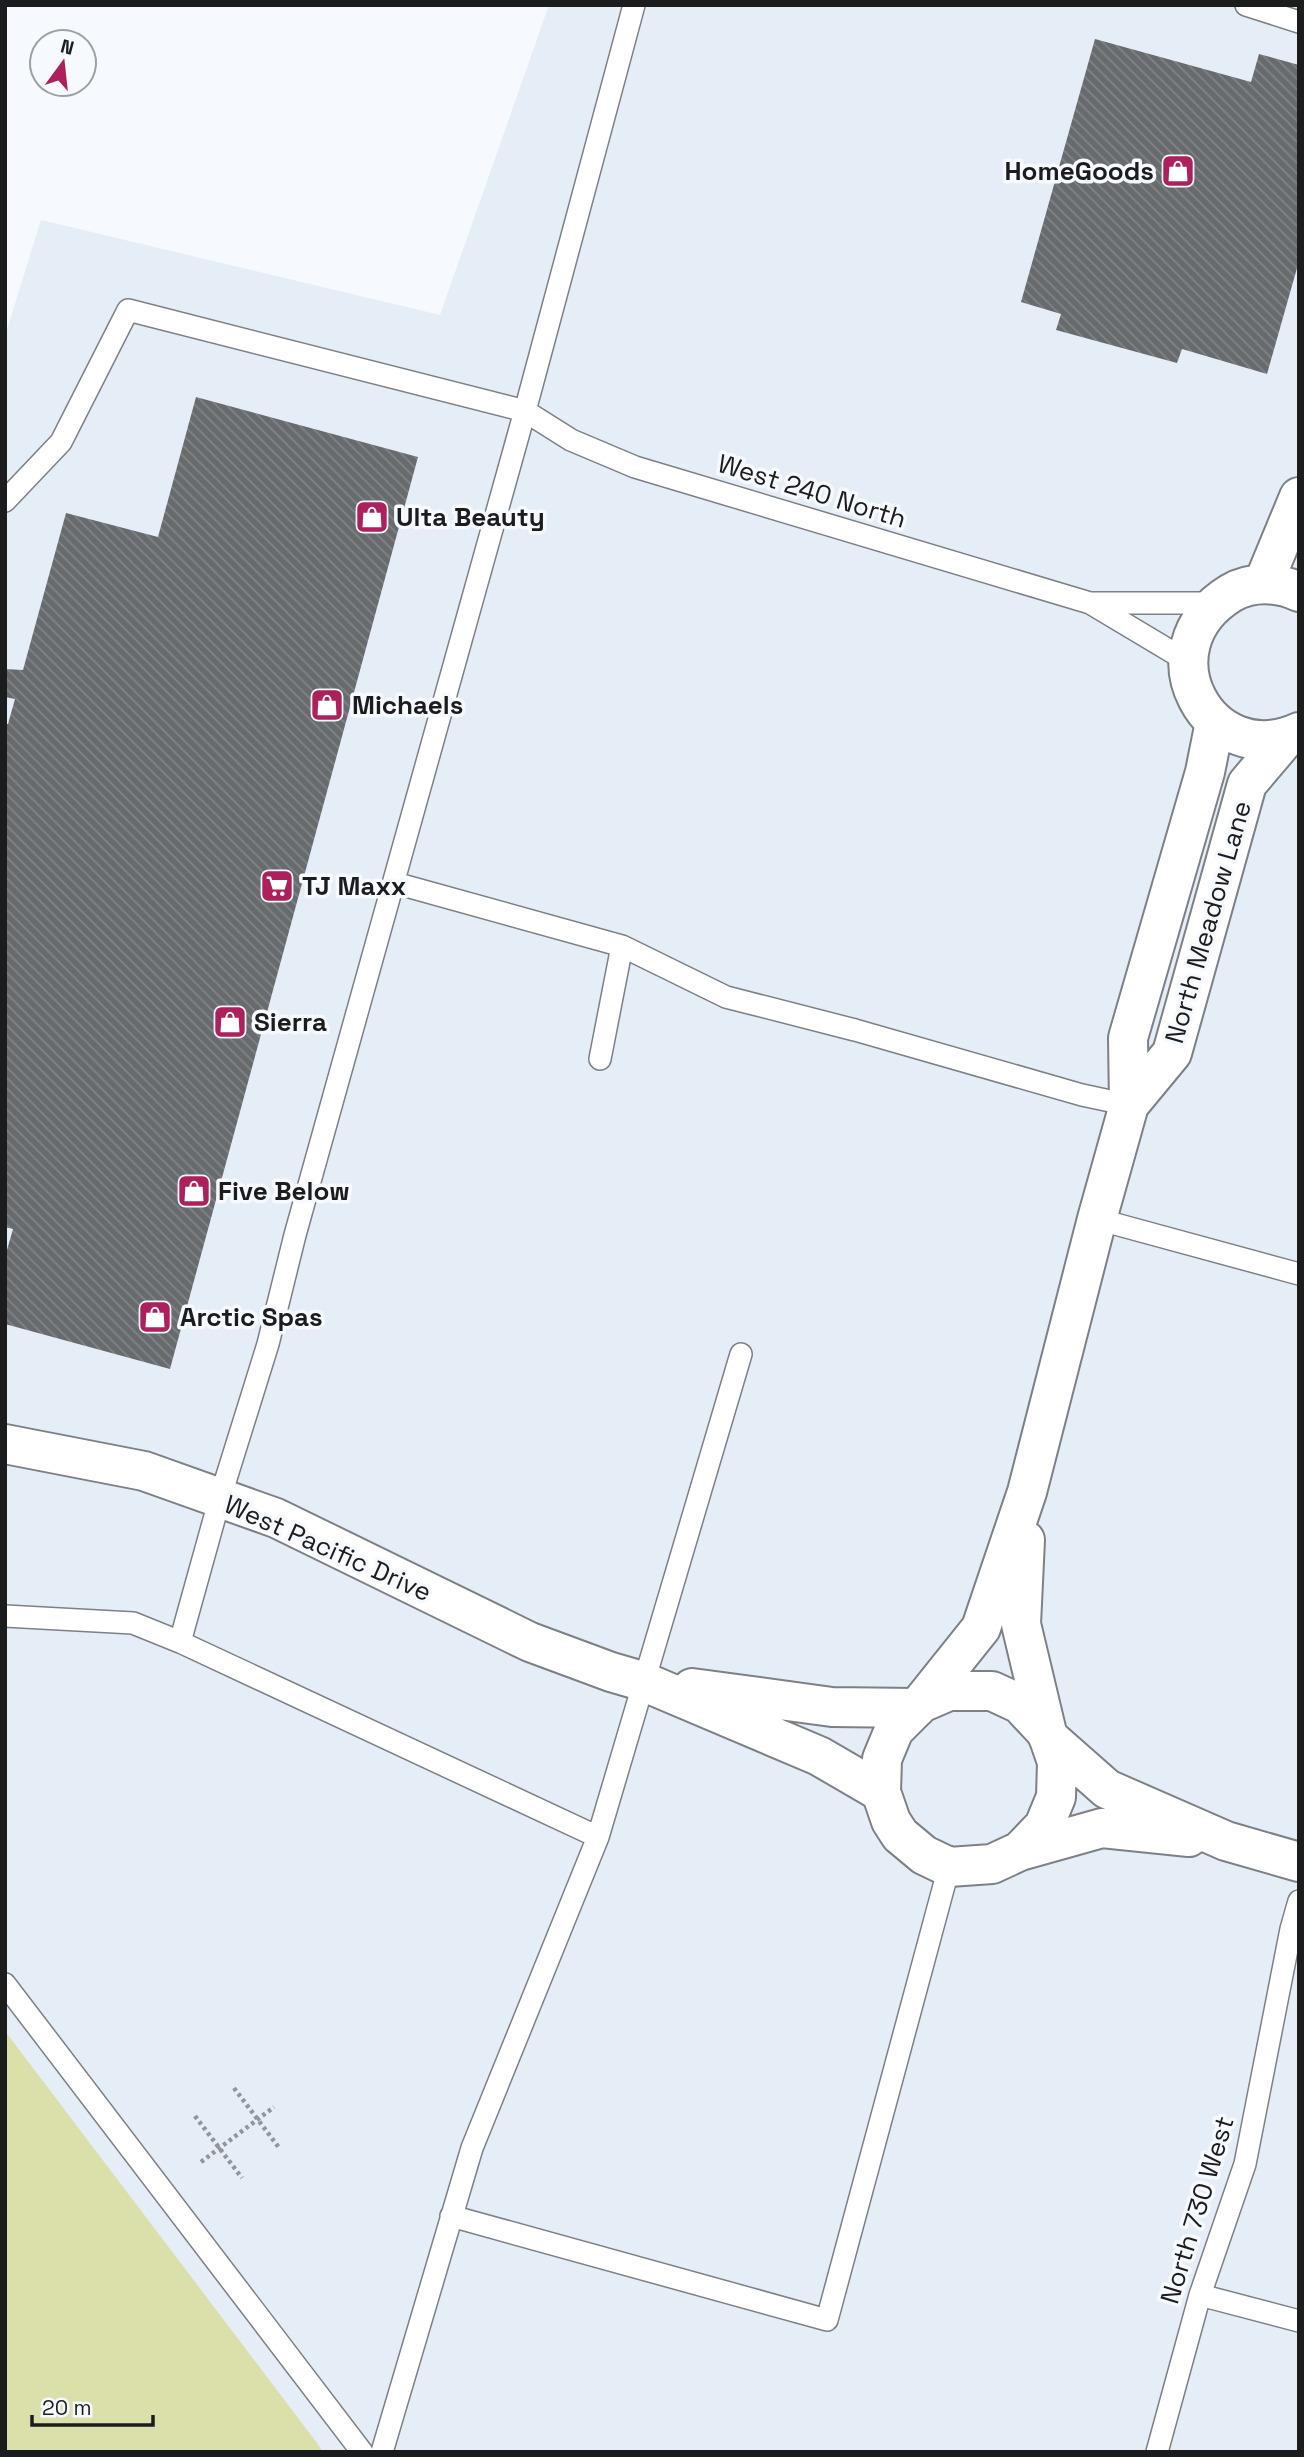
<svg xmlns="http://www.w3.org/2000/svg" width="1304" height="2457" font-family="'Space Grotesk',sans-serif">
	<defs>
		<pattern id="building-back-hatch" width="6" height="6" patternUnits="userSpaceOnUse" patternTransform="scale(1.75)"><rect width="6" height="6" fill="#686b6e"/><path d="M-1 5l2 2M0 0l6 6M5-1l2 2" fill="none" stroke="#818385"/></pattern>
	</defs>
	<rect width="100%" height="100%" fill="#f6f9fd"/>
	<path fill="#e5edf7" d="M549 5H1299V2452H5V336L41 220 440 315Z"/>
	<path fill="#dbe0ab" d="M5 2031 317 2443 323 2452H5Z"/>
	<path fill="url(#building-back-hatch)" d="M1095 39 1251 82 1259 54 1299 65V261L1267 374 1182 349 1177 363 1056 330 1061 314 1021 302Z
		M196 397 418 457 170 1369 5 1324V1257L13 1229 5 1227V724H8L15 699 5 697V669L23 670 66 513 158 537Z"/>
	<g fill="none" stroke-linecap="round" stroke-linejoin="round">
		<defs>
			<path id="service" d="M1246 5 1299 22
				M5 501 61 442 128 310 525 411 571 440 635 467 1090 603 1187 661
				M1092 603H1215
				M395 883 622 946 726 997 855 1030 1082 1095 1129 1105
				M600 1059 622 946
				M1097 1219 1299 1274
				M5 1616 133 1623 180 1642 220 1498 268 1344 295 1235 525 411 634 5
				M180 1642 598 1837
				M5 1984 362 2452
				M451 2216 827 2320 949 1867
				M1200 2295 1299 2321
				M382 2452 472 2148 598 1837 741 1354
				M1157 2452 1200 2295 1245 2164 1291 1929 1299 1901"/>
			<path id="minor" d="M5 1444 144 1471 276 1518 530 1642 611 1672 642 1681 819 1756 881 1792
				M692 1688 832 1707 916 1708"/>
			<path id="tertiary" d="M1263 584 1299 497
				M1299 592C1279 582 1251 581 1231 593 1140 649 1210 773 1299 732
				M1129 1105 1172 1053 1247 784 1286 738
				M1025 1540 1021 1624 1047 1733 1057 1762 1056 1797 1044 1826 1020 1851 992 1864 949 1867 924 1855 900 1835 891 1821 881 1792 882 1759 894 1730 921 1703 949 1691H992L1020 1704 1047 1733
				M921 1703 981 1628 1027 1492 1097 1219 1129 1105 1128 1038 1205 772 1215 722
				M1048 1737 1107 1789 1226 1841 1299 1862
				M1020 1851 1102 1828 1189 1837"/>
		</defs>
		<use href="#service" stroke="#7d8084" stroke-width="24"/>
		<use href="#minor" stroke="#7d8084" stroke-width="42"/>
		<use href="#tertiary" stroke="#7d8084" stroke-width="42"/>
		<path stroke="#939598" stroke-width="4.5" stroke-dasharray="3.5 3.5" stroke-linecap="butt" d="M234 2088 280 2149
			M195 2116 242 2178
			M201 2162 274 2107"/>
		<use href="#service" stroke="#fff" stroke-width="21"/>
		<use href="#minor" stroke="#fff" stroke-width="38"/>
		<use href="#tertiary" stroke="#fff" stroke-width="38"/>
	</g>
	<defs>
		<symbol id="shop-square" viewBox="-11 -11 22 22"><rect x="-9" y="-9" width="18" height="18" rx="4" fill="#ad205c" stroke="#f6f9fd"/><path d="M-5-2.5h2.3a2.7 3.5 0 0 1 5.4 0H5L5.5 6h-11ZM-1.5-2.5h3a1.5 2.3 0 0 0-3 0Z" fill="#fff"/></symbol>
		<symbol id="supermarket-square" viewBox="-11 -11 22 22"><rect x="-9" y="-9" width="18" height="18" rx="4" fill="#ad205c" stroke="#f6f9fd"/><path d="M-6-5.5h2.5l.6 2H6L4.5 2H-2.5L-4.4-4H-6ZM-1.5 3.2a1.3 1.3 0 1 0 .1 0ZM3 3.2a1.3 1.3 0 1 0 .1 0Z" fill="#fff"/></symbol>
	</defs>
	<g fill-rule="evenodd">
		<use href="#shop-square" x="1159" y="152" width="38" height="38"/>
		<use href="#shop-square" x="353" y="498" width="38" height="38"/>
		<use href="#shop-square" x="308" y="686" width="38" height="38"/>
		<use href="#supermarket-square" x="258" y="867" width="38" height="38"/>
		<use href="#shop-square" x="211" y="1003" width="38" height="38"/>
		<use href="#shop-square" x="175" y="1172" width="38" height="38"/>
		<use href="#shop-square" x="136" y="1298" width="38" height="38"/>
	</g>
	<g text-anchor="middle" stroke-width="7" stroke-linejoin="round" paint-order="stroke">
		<g font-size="26" font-weight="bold" fill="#1b1c1d" stroke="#f6f9fd" text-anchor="start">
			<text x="1154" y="180" text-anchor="end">HomeGoods</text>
			<text x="396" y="526">Ulta Beauty</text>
			<text x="352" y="714">Michaels</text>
			<text x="302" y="895">TJ Maxx</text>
			<text x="254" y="1031">Sierra</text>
			<text x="218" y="1200">Five Below</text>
			<text x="180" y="1326">Arctic Spas</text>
		</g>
		<g font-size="26" fill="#1b1c1d" stroke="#f6f9fd">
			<text transform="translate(812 491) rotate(17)" y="9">West 240 North</text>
			<text transform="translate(1208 922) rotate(-74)" y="9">North Meadow Lane</text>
			<text transform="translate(328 1548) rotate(24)" y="9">West Pacific Drive</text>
			<text transform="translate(1197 2210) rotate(-73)" y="9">North 730 West</text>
		</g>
	</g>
	<rect width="1304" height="2457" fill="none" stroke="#1b1c1d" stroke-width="14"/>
	<g transform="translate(63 63) rotate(15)"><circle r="33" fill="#f6f9fd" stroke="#9ea1a3" stroke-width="2"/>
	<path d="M0-5L12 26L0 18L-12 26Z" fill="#ad205c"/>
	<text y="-10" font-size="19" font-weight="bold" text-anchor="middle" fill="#1b1c1d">N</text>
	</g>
	<path d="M32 2415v10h121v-10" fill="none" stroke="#1b1c1d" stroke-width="3.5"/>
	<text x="42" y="2415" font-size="21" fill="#1b1c1d" stroke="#f6f9fd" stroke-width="5" paint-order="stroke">20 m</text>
</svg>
